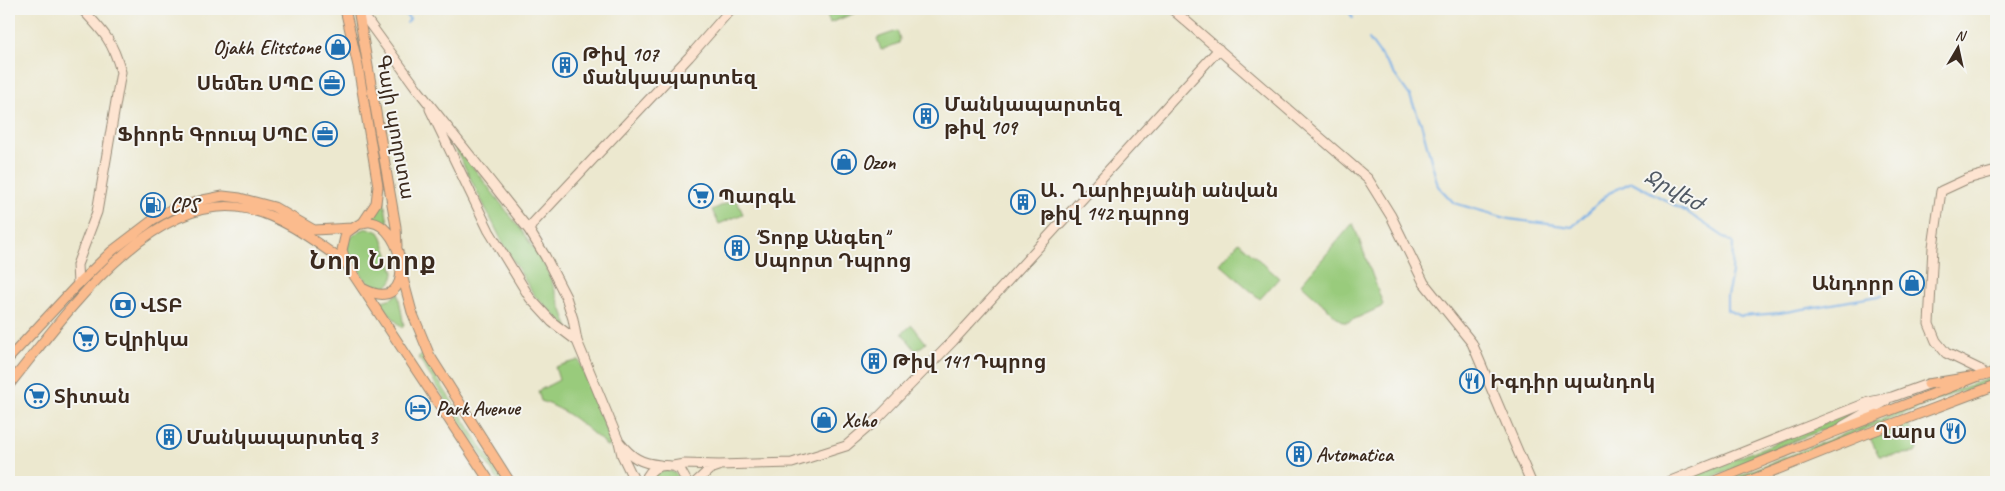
<svg xmlns="http://www.w3.org/2000/svg" width="2005" height="491" font-family="Caveat,'Noto Sans Armenian',sans-serif">
	<rect width="100%" height="100%" fill="#f6f6f2"/>
	<filter id="ink" filterUnits="userSpaceOnUse"><feTurbulence type="fractalNoise" baseFrequency=".02" numOctaves="2"/><feDisplacementMap in="SourceGraphic" scale="10" xChannelSelector="R" yChannelSelector="G"/><feConvolveMatrix kernelMatrix="1 2 1 2 8 2 1 2 1" color-interpolation-filters="sRGB"/></filter>
	<filter id="wash" filterUnits="userSpaceOnUse"><feTurbulence type="fractalNoise" baseFrequency=".0096" numOctaves="4" result="noise"/><feDisplacementMap in="SourceGraphic" scale="20" xChannelSelector="R" yChannelSelector="G"/><feGaussianBlur stdDeviation="1.12" result="paint"/><feColorMatrix in="noise" values="0 0 0 0 0 0 0 0 0 0 0 0 0 0 0 0 0 1.4 0 .05"/><feComposite in="paint" operator="in"/></filter>
	<g filter="url(#wash)">
		<rect width="100%" height="100%" fill="#ece8cf"/>
		<path fill="#99cb7b" stroke="#6a7a4c" d="M824 9H865L830 23Z
			M897 31 900 39 899 43 881 50 877 38Z
			M456 145 522 231 547 269 569 329 534 295 505 247 454 146Z
			M383 195 389 228 381 221 370 218 379 208Z
			M736 199 743 214 719 224 712 210Z
			M1353 223 1383 304 1381 307 1348 322H1343L1338 318 1301 284Z
			M368 228 379 232 382 237 394 272C394 283 384 292 373 286 367 283 364 277 360 272 357 267 351 261 349 256 343 241 355 231 368 228Z
			M1239 242 1279 278 1260 299 1220 264Z
			M398 293 404 326 402 328 379 302 392 298Z
			M912 325 926 343 916 351 902 333Z
			M422 355 504 482H499L418 357Z
			M579 360 612 445 607 447 603 442C584 426 566 409 541 401L538 391 559 380 555 367Z
			M1996 376V381L1956 393 1734 482H1723L1942 395Z
			M1874 403 1843 422 1766 452 1746 464 1700 482H1678Z
			M1908 423 1912 432 1914 431 1919 446 1915 453 1879 456 1870 438Z
			M663 470C672 470 678 474 682 482H651L654 475Z"/>
		<g fill="none" stroke-linecap="round" stroke-linejoin="round">
			<path stroke="#78afe7" stroke-width="2" d="M1347 9 1353 18
				M387 15 392 10H400L410 19 407 23
				M1369 39 1410 96 1421 123 1438 186 1454 203 1509 219 1572 227 1609 193 1632 182 1687 212 1733 243 1732 273 1727 296V310L1741 316 1780 313 1884 295"/>
		</g>
	</g>
	<g filter="url(#ink)">
		<g fill="none" stroke-linecap="round" stroke-linejoin="round">
			<defs>
				<path id="secondary" d="M359 9 418 90 529 230 545 256 566 297 573 319 577 341 619 442 622 455 635 482
					M1172 9 1368 179 1391 216 1424 283 1472 343 1531 482
					M430 109 489 231 530 298 552 322 577 341
					M529 230 533 223 689 57 731 9
					M78 284 77 265 97 212 121 72C113 41 103 31 82 9
					M1984 375 1981 370 1946 353 1936 341 1929 324 1933 247 1941 191 1967 179 1996 171
					M1843 426 1886 401
					M620 443C632 458 641 463 660 465
					M673 466 684 464 719 465 792 463 846 446 875 421 953 341 1219 49
					M645 482C650 465 665 462 680 469L687 482
					M696 482 710 469 719 466
					M1668 482 1869 402 1892 397 1928 384"/>
				<path id="primary" d="M345 9 358 66 378 186 376 203 362 224
					M358 9 396 227 397 246
					M402 275 412 312 430 356 510 482
					M364 289C419 317 405 225 370 222 361 221 353 228 346 233L342 250 347 265 490 482
					M9 358 78 284 112 251 154 219 172 209 203 200 223 196 240 198 274 207 314 230 352 228
					M1928 384 1970 377
					M9 385C61 321 152 187 248 209 285 217 317 243 347 264
					M1712 482 1832 433 1979 376 1996 372
					M1746 482 1866 434 1996 385"/>
			</defs>
			<use href="#secondary" stroke="#948976" stroke-width="11"/>
			<use href="#primary" stroke="#948976" stroke-width="11"/>
			<use href="#secondary" stroke="#fde4d1" stroke-width="9"/>
			<use href="#primary" stroke="#fbbb8d" stroke-width="9"/>
		</g>
	</g>
	<defs>
		<symbol id="shop-ring" viewBox="-11 -11 22 22"><circle r="9.5" fill="#f6f6f2" stroke="#1f6fb2" stroke-width="1.5"/><path d="M-5-2.5h2.3a2.7 3.5 0 0 1 5.4 0H5L5.5 6h-11ZM-1.5-2.5h3a1.5 2.3 0 0 0-3 0Z" fill="#1f6fb2"/></symbol>
		<symbol id="building-ring" viewBox="-11 -11 22 22"><circle r="9.5" fill="#f6f6f2" stroke="#1f6fb2" stroke-width="1.5"/><path d="M-4-6H4V6H1V3H-1V6H-4ZM-2.5-4.3h1.7v1.8h-1.7ZM.8-4.3h1.7v1.8H.8ZM-2.5-1h1.7V.8h-1.7ZM.8-1h1.7V.8H.8Z" fill="#1f6fb2"/></symbol>
		<symbol id="office-ring" viewBox="-11 -11 22 22"><circle r="9.5" fill="#f6f6f2" stroke="#1f6fb2" stroke-width="1.5"/><path d="M-6-3h4V-5.5h4V-3h4V5H-6ZM-1-4.5V-3h2v-1.5ZM-6 0V1H6V0Z" fill="#1f6fb2"/></symbol>
		<symbol id="supermarket-ring" viewBox="-11 -11 22 22"><circle r="9.5" fill="#f6f6f2" stroke="#1f6fb2" stroke-width="1.5"/><path d="M-6-5.5h2.5l.6 2H6L4.5 2H-2.5L-4.4-4H-6ZM-1.5 3.2a1.3 1.3 0 1 0 .1 0ZM3 3.2a1.3 1.3 0 1 0 .1 0Z" fill="#1f6fb2"/></symbol>
		<symbol id="fuel-ring" viewBox="-11 -11 22 22"><circle r="9.5" fill="#f6f6f2" stroke="#1f6fb2" stroke-width="1.5"/><path d="M-5.5-6h7V0h2V4h1.3V-2.5L3-4.5l.8-.8L6-3V5H2.5V1h-1V6h-7ZM-4.2-4.7v3.2H.2V-4.7Z" fill="#1f6fb2"/></symbol>
		<symbol id="bank-ring" viewBox="-11 -11 22 22"><circle r="9.5" fill="#f6f6f2" stroke="#1f6fb2" stroke-width="1.5"/><path d="M-6-4H6V4H-6ZM0-2.3a2.3 2.3 0 1 0 0 4.6a2.3 2.3 0 1 0 0-4.6Z" fill="#1f6fb2"/></symbol>
		<symbol id="restaurant-ring" viewBox="-11 -11 22 22"><circle r="9.5" fill="#f6f6f2" stroke="#1f6fb2" stroke-width="1.5"/><path d="M-5-6h1v4h1v-4h1v4h1v-4h1v5L-1.5 .5V6h-2V.5L-5-1ZM5-6V6H3V1.5H1.5Q1.5-4 5-6Z" fill="#1f6fb2"/></symbol>
		<symbol id="hotel-ring" viewBox="-11 -11 22 22"><circle r="9.5" fill="#f6f6f2" stroke="#1f6fb2" stroke-width="1.5"/><path d="M-6-4.5h1.5V1H6V5H4.5V3h-9V5H-6ZM-4 0a1.8 1.8 0 1 1 3.6 0ZM.5 0V-2.5h3Q6-2.5 6 0Z" fill="#1f6fb2"/></symbol>
	</defs>
	<g fill-rule="evenodd">
		<use href="#shop-ring" x="324" y="33" width="28" height="28"/>
		<use href="#building-ring" x="551" y="51" width="28" height="28"/>
		<use href="#office-ring" x="318" y="69" width="28" height="28"/>
		<use href="#building-ring" x="912" y="102" width="28" height="28"/>
		<use href="#office-ring" x="311" y="120" width="28" height="28"/>
		<use href="#shop-ring" x="830" y="148" width="28" height="28"/>
		<use href="#supermarket-ring" x="687" y="182" width="28" height="28"/>
		<use href="#building-ring" x="1009" y="188" width="28" height="28"/>
		<use href="#fuel-ring" x="139" y="191" width="28" height="28"/>
		<use href="#building-ring" x="723" y="234" width="28" height="28"/>
		<use href="#shop-ring" x="1898" y="269" width="28" height="28"/>
		<use href="#bank-ring" x="109" y="291" width="28" height="28"/>
		<use href="#supermarket-ring" x="72" y="325" width="28" height="28"/>
		<use href="#building-ring" x="860" y="347" width="28" height="28"/>
		<use href="#restaurant-ring" x="1458" y="367" width="28" height="28"/>
		<use href="#supermarket-ring" x="23" y="382" width="28" height="28"/>
		<use href="#hotel-ring" x="404" y="394" width="28" height="28"/>
		<use href="#shop-ring" x="810" y="406" width="28" height="28"/>
		<use href="#restaurant-ring" x="1939" y="417" width="28" height="28"/>
		<use href="#building-ring" x="155" y="423" width="28" height="28"/>
		<use href="#building-ring" x="1285" y="440" width="28" height="28"/>
	</g>
	<g text-anchor="middle" stroke-width="4" stroke-linejoin="round" paint-order="stroke">
		<g font-size="20" font-weight="bold" fill="#3b2a1e" stroke="#f6f6f2" text-anchor="start">
			<text x="320" y="54" text-anchor="end">Ojakh Elitstone</text>
			<text x="582" y="61">Թիվ 107<tspan x="582" dy="23">մանկապարտեզ</tspan></text>
			<text x="314" y="90" text-anchor="end">Սեմեռ ՍՊԸ</text>
			<text x="944" y="111">Մանկապարտեզ<tspan x="944" dy="23">թիվ 109</tspan></text>
			<text x="308" y="141" text-anchor="end">Ֆիորե Գրուպ ՍՊԸ</text>
			<text x="862" y="169">Ozon</text>
			<text x="1040" y="197">Ա․ Ղարիբյանի անվան<tspan x="1040" dy="23">թիվ 142 դպրոց</tspan></text>
			<text x="718" y="203">Պարգև</text>
			<text x="170" y="212">CPS</text>
			<text x="754" y="244">"Տորք Անգեղ"<tspan x="754" dy="23">Սպորտ Դպրոց</tspan></text>
			<text x="1894" y="290" text-anchor="end">Անդորր</text>
			<text x="140" y="312">ՎՏԲ</text>
			<text x="104" y="346">Եվրիկա</text>
			<text x="892" y="368">Թիվ 141 Դպրոց</text>
			<text x="1490" y="388">Իգդիր պանդոկ</text>
			<text x="54" y="403">Տիտան</text>
			<text x="436" y="415">Park Avenue</text>
			<text x="842" y="427">Xcho</text>
			<text x="1936" y="438" text-anchor="end">Ղարս</text>
			<text x="186" y="444">Մանկապարտեզ 3</text>
			<text x="1316" y="461">Avtomatica</text>
		</g>
		<g font-size="20" fill="#3b2a1e" stroke="#f6f6f2">
			<text transform="translate(396 127) rotate(80)" y="7">Գայի պողոտա</text>
		</g>
		<g font-size="21" font-style="italic" fill="#505964" stroke="#f6f6f2">
			<text transform="translate(1674 190) rotate(29)" y="7">Ջրվեժ</text>
		</g>
		<g font-size="25" font-weight="bold" letter-spacing="1" fill="#3b2a1e" stroke="#f6f6f2">
			<text x="373" y="269">Նոր Նորք</text>
		</g>
	</g>
	<rect width="2005" height="491" fill="none" stroke="#f6f6f2" stroke-width="30"/>
	<g transform="translate(1958 48) rotate(9)" stroke="#f6f6f2" stroke-width="4" paint-order="stroke">
	<path d="M0-4L9 19L0 12L-9 19Z" fill="#3b2a1e"/>
	<text y="-8" font-size="14" font-weight="bold" text-anchor="middle" fill="#3b2a1e">N</text>
	</g>
</svg>
